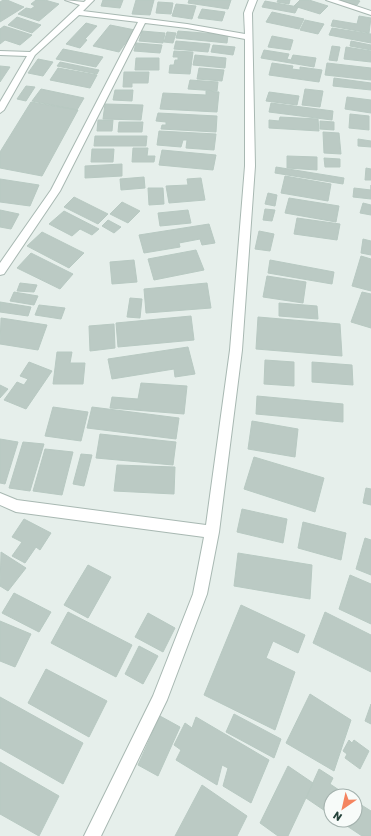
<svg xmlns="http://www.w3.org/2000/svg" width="371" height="836" font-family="Rubik,sans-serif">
	<rect width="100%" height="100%" fill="#e6efeb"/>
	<path fill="#bbcac4" stroke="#b8c9c2" d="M3 0H7L24 7 0 22V2Z
		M36 0H45L59 4 39 21 18 14 26 8 31 9 35 6 31 4Z
		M103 0H123L120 8 101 6Z
		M136 0H154L150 15 132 14Z
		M189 0H231L228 9 188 3Z
		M278 0H290L289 4 277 2Z
		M300 0H309L328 6 320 14 294 6Z
		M342 0H356L360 1 357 5 341 1Z
		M265 1 298 7 295 13 262 7Z
		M158 2 173 3 171 14 156 13Z
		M176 4 196 6 192 19 172 16Z
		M202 9 225 12 222 21 198 18Z
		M272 12 304 19 299 29 266 22Z
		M359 16 371 18 369 33 331 26 333 20 357 24Z
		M17 17 41 25 32 33 8 25Z
		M305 20 324 24 318 34 300 30Z
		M86 23 97 26 85 39 87 40 80 48 66 44Z
		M110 25 135 30 119 52 93 46Z
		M4 26 32 35 20 45 5 40 0 44V29Z
		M332 28 371 34V43L329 35Z
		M142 31 165 33 163 43 139 41Z
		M178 31 228 35 227 43 176 38Z
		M167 32 176 33 173 43 164 42Z
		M272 36 293 40 290 50 268 47Z
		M176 41 210 44 208 52 174 49Z
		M351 41 371 45V50L350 46Z
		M136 43 162 45 160 53 134 51Z
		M213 45 235 47 233 55 211 52Z
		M332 46 340 47 337 61 329 60Z
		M346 47 371 51V62L344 59Z
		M63 49 103 57 96 67 56 59Z
		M264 50 289 54 287 59 291 60 293 55 316 58 314 67 261 58Z
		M174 51 193 52 190 74 169 73 170 65H174L175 60H178V57H173Z
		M195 55 226 58 225 68 193 65Z
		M136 58H159V70H135Z
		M38 59 53 62 43 76 28 73Z
		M60 62 99 70 97 74 57 66Z
		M272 63 293 66 292 69 300 70V67L322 70 319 82 269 75Z
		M327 63 371 68V80L325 75Z
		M0 66 10 67 0 82Z
		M58 68 97 75 90 88 50 80Z
		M199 68 224 70 222 81 197 79Z
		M124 72H149L148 83H132V87H123Z
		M334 78 371 83V90L333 86Z
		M190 80 218 82 217 91 188 89Z
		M26 86 35 87 26 101 17 99Z
		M41 89 84 98 77 110 32 101Z
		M305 89 323 91 320 107 302 105Z
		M115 90H133L132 101 113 100Z
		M206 91 219 92 217 112 160 109 163 93 206 95Z
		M269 92 299 96 297 105 266 101Z
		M347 97 371 100V113L345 109Z
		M31 102 78 110 42 176 0 168V152Z
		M271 103 333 111 332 120 269 112Z
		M105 104 143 105 141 120 103 119Z
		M158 113 217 116 216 132 161 129 162 125H166V122L156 121Z
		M350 114 369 116V130L349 128Z
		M280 117 318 119 319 131 269 128V120L279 121Z
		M98 120H113L112 131H97Z
		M320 121 334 122V130L320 129Z
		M119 122H143L142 132H118Z
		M159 131 216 134 214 150 186 148 187 140H183L181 147 157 145Z
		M323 132 339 133 341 154 324 153Z
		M95 136H147L146 146H94Z
		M358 139 371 141V147L358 146Z
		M133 148H148L147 156H155L154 162H132Z
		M92 149H114L113 162H91Z
		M162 150 216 155 213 170 159 165Z
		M287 156 317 157V170L287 168Z
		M324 158 340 159V167H325Z
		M122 164V176L85 178V166Z
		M276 167 344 178 343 184 275 173Z
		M366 168 371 169V180H365Z
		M285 176 331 184 328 201 281 193Z
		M144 177 145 188 121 190 120 179Z
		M201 178 205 200 169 203 166 186 188 185 187 179Z
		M0 179 39 185 30 206 0 202Z
		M371 185V199L353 197 354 188 371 190Z
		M148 188H163L164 204 149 205Z
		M268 193 277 195 275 206 265 204Z
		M74 197 108 214 98 224 64 207Z
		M289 198 339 206 336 222 285 213Z
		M122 202 140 211 128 223 110 214Z
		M363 203 371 205V215L360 213Z
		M265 209 275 210 272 221 263 220Z
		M0 210 19 214 11 229 0 227Z
		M188 210 191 223 160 226 158 213Z
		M64 211 99 229 92 235 80 229 72 236 49 224Z
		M297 218 340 224 337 240 294 234Z
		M108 220 121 227 114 233 102 226Z
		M209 224 215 243 202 245 200 239 179 243 180 247 144 253 139 235Z
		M259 231 274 234 270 251 255 249Z
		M42 232 84 253 69 268 27 246Z
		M363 239 371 241V255L361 253Z
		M196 250 204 270 154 280 148 259Z
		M31 253 73 274 60 289 17 268Z
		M361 256 371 259V291L352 286Z
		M134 260 137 282 112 284 110 262Z
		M270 260 334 272 332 284 268 273Z
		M267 276 306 282 303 303 263 297Z
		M20 283 37 285 34 292 17 291Z
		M207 283 211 308 146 313 144 289Z
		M14 292 38 296 34 305 10 301Z
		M362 292 371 294V328L351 322Z
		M130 298 142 299 140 318 127 317Z
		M0 302 31 307 28 316 0 312Z
		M279 303 317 306 318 319 279 316Z
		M39 305 65 308 61 319 35 315Z
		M191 316 194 340 118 347 116 323Z
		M258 317 340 324 342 356 256 349Z
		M1 318 47 325 38 350 0 344Z
		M114 324 115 348 90 351 89 326Z
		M188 347 195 374 175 377 174 369 112 379 108 359Z
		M57 352H72L70 363H85L83 384H53Z
		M265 360 294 362V386L264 384Z
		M29 362 52 371 26 409 4 400 17 382 24 385 28 379 20 376Z
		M312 362 352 365 353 385 312 382Z
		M141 383 187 386 184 414 110 408 112 397 138 399Z
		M0 385 8 389 0 398Z
		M257 396 343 404V422L256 414Z
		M53 407 88 412 81 441 45 436Z
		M92 407 179 418 176 439 87 428Z
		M252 421 298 429 295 457 248 449Z
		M100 434 176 442 173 465 96 458Z
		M0 439 18 442 5 484 0 483Z
		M23 442 44 444 30 491 9 488Z
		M45 449 73 452 62 495 33 491Z
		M81 454 92 455 84 486 73 484Z
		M254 457 324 478 315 512 244 489Z
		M117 465 175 467 174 494 114 491Z
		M366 488 371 489V505L363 503Z
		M242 509 287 519 283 543 237 532Z
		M24 519 51 533 40 550 36 547 25 563 12 556 22 542 12 537Z
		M303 522 346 533 341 560 298 548Z
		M365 538 371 540V575L356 569Z
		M1 552 26 568 8 591 0 586Z
		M238 553 312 565 310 599 234 586Z
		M88 565 111 577 88 618 64 605Z
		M350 575 371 584V624L339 609Z
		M14 593 51 612 39 632 2 613Z
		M241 605 305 635 298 653 273 641 266 658 295 672 275 730 204 695Z
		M68 612 132 645 116 677 51 643Z
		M325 612 371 635V672L313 643Z
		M148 613 175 628 163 652 135 637Z
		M0 621 31 634 15 667 0 661Z
		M139 646 158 656 143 684 125 674Z
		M46 669 107 701 89 737 28 703Z
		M310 694 351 720 334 771 286 743Z
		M0 697 83 743 63 784 0 748Z
		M371 704V724L365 721Z
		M234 714 281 739 274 758 226 732Z
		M160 716 180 727 158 776 138 765Z
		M196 717 269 760 251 803 223 786 228 768 222 765 217 785 176 760 181 750 174 745 185 723 192 728Z
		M349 740 352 743 354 740 369 751 360 769 345 758 347 754 343 751Z
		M0 762 59 796 39 836 0 814Z
		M288 766 313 783 288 836H278L260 823Z
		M319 769 333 778 330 784 348 796H331V815L306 798Z
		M202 785 247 816 237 836H175Z
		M355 801 371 811V836H362L338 820H355Z"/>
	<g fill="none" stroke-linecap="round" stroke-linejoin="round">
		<defs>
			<path id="minor" d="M65 0 84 2 86 0H94L83 11 187 24 245 34 244 13 249 0H257L252 13 255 166 242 350 219 532 207 594 167 700 101 836H84L153 696 193 594 204 537 16 512 0 505V493L17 500 206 525 230 350 245 166V39L187 28 145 23 60 191 4 274 0 275V263L51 190 138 22 79 15 35 55 4 110 0 113V102L27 56 0 55V51L30 52 80 5Z
				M326 0H338L371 11V15Z"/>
		</defs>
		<use href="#minor" stroke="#a8b8b2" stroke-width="2"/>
		<use href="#minor" fill="#fff" fill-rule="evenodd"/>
	</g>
	<g transform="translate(343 808) rotate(214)"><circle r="19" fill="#f7fbf9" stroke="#a3b1ad"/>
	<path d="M0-3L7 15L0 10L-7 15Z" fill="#f4845f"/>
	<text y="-6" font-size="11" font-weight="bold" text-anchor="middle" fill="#24423a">N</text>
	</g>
</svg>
